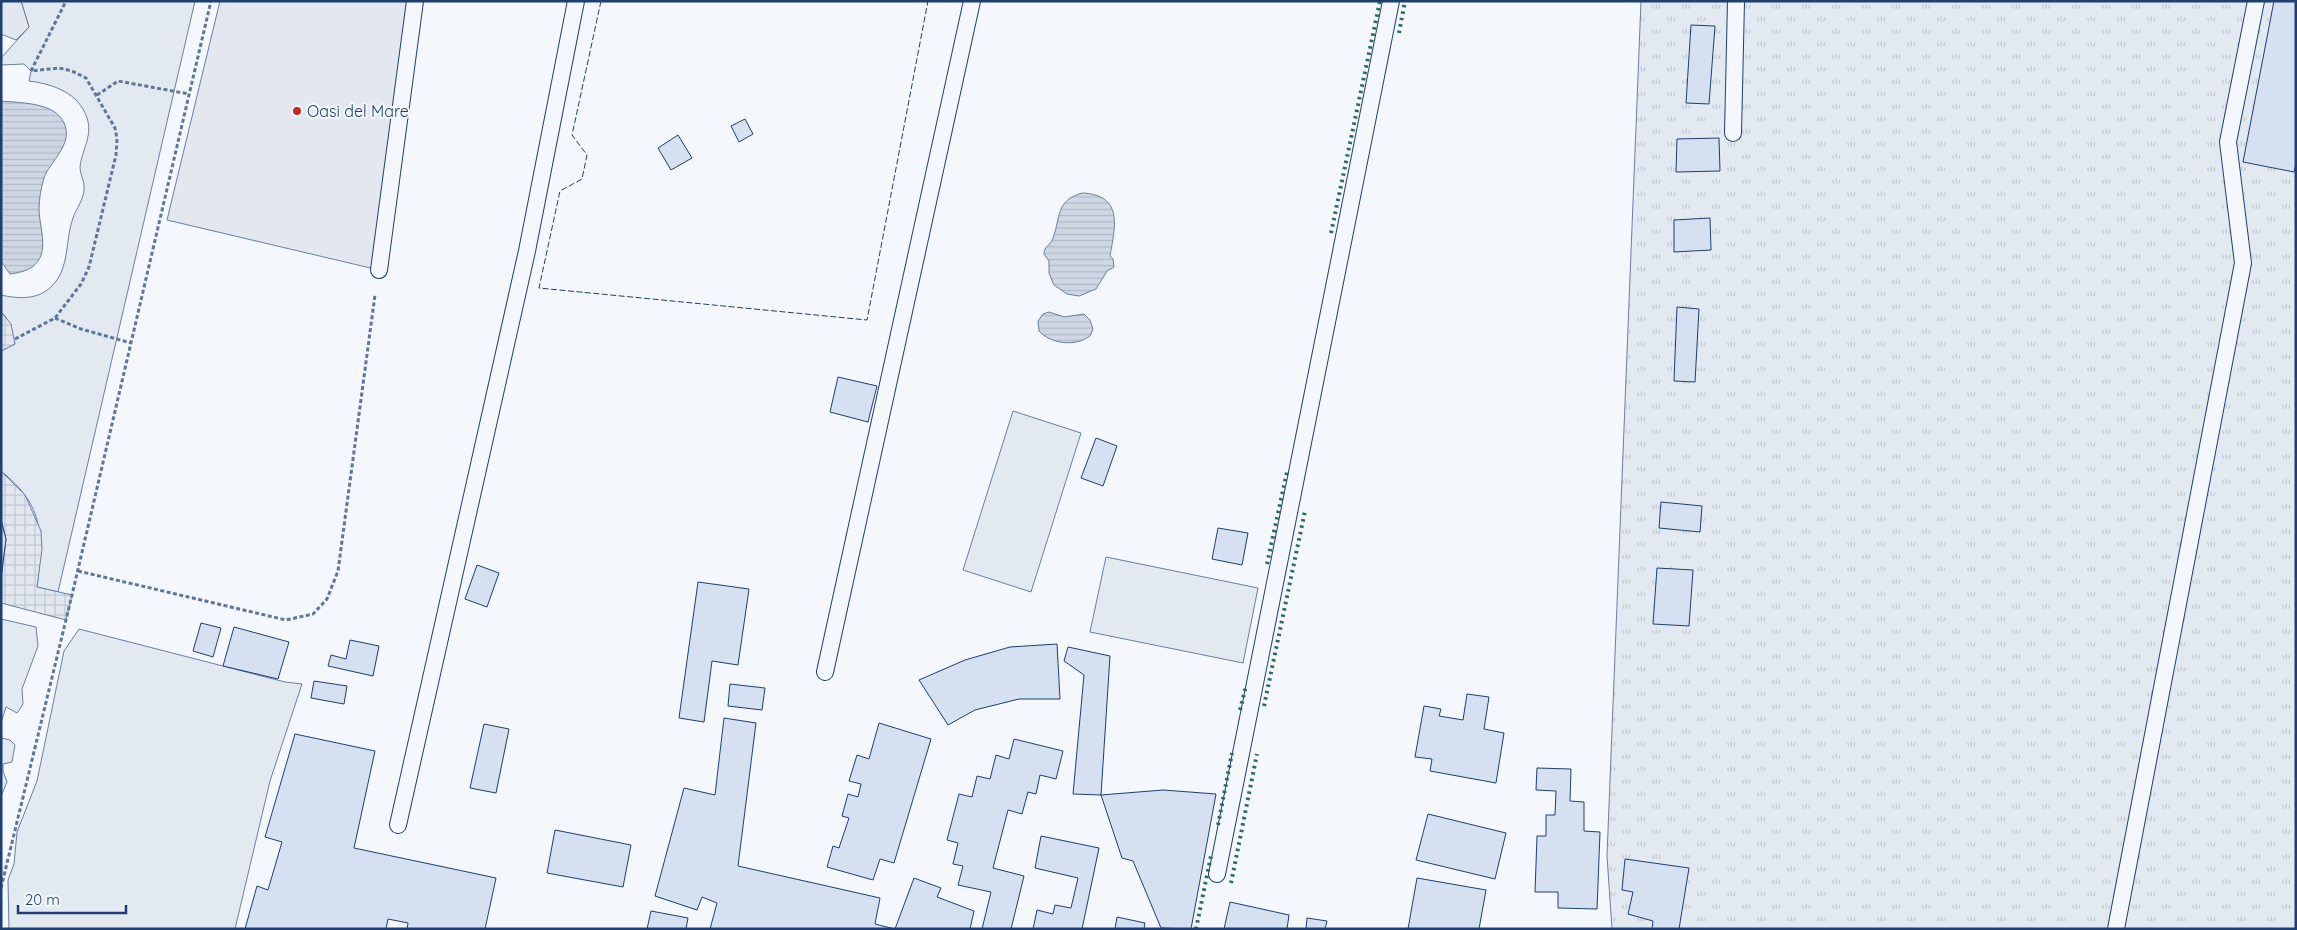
<svg xmlns="http://www.w3.org/2000/svg" width="2297" height="930" font-family="Quicksand,sans-serif">
	<defs>
		<pattern id="park-tufts" width="24" height="20" patternUnits="userSpaceOnUse" patternTransform="scale(1.25)"><rect width="24" height="20" fill="#e3e9f0"/><path d="M3 7l-1-3M5 7V3M7 7l1-3M15 17l-1-3M17 17v-4M19 17l1-3" fill="none" stroke="#c2c9d1"/></pattern>
		<pattern id="plaza-grid" width="8" height="8" patternUnits="userSpaceOnUse" patternTransform="scale(1.25)"><rect width="8" height="8" fill="#e3e8f0"/><path d="M0 4h8M4 0v8" fill="none" stroke="#c2c8d1"/></pattern>
		<pattern id="water-rules" width="6" height="5" patternUnits="userSpaceOnUse" patternTransform="scale(1.25)"><rect width="6" height="5" fill="#cfd7e4"/><path d="M0 2.5h6" fill="none" stroke="#b1bac7"/></pattern>
	</defs>
	<rect width="100%" height="100%" fill="#f4f7fb"/>
	<path fill="#e3e9f0" stroke="#687fa3" d="M21 1H195L58 592 37 587C43 536 45 506 1 471V351L15 344 6 317 1 312V295C19 299 38 300 52 286 70 268 65 240 73 218 76 209 84 199 84 189 85 182 80 174 80 167 82 149 93 136 87 118 79 93 53 84 29 81L31 71 24 64 1 65V58L29 27Z
		M1013 411 1081 433 1031 592 963 570Z
		M1106 557 1258 588 1243 663 1090 632Z
		M1 619 36 627 38 646 22 689 23 704 17 713 6 707 1 723Z
		M79 629 285 682 302 684 270 781 235 929H9L8 880 14 864 17 832 37 781 64 651Z
		M1 738 10 740 15 745 12 762 3 764V771L7 782 1 796Z"/>
	<path fill="url(#park-tufts)" stroke="#687fa3" d="M1641 1H2296V929H1612L1607 856Z"/>
	<path fill="#e3e8f0" stroke="#687fa3" d="M1 1H21L29 27 16 40 1 34Z
		M220 1H415L379 270 167 220Z"/>
	<path fill="url(#plaza-grid)" stroke="#687fa3" d="M1 312 11 324 15 344 1 351Z
		M1 471 25 495 41 531 42 549 37 587 72 595 66 620 1 603V578L6 539 1 520Z"/>
	<path fill="url(#water-rules)" stroke="#687fa3" d="M1 101C20 103 55 102 64 123 74 144 50 161 44 178 41 188 39 199 39 209 39 227 51 254 32 267 27 271 17 273 10 274L1 261Z
		M1082 193C1124 195 1115 227 1110 256L1113 259 1114 267 1107 271 1096 289 1079 296 1067 294 1054 285 1049 273V261L1044 254C1044 246 1051 245 1053 238 1061 217 1055 201 1082 193Z
		M1049 312 1064 317 1084 314 1090 320 1093 329 1090 336C1075 347 1051 344 1039 331L1038 321 1043 314Z"/>
	<path fill="#d5e0f0" stroke="#1d3f73" d="M2274 1H2296V164L2294 172 2243 162Z
		M1691 25 1715 26 1709 104 1686 103Z
		M745 119 753 134 739 142 731 126Z
		M678 135 692 158 671 170 658 148Z
		M1719 138 1720 171 1676 172 1677 139Z
		M1710 218 1711 250 1674 252V220Z
		M1677 307 1699 309 1695 382 1674 381Z
		M838 377 877 386 868 422 830 412Z
		M1096 438 1117 446 1103 486 1081 478Z
		M1661 502 1702 506 1700 532 1659 528Z
		M1 520 6 539 1 578Z
		M1218 528 1248 533 1242 565 1212 559Z
		M477 565 499 573 487 607 465 599Z
		M1657 568 1693 570 1689 626 1653 624Z
		M698 582 749 589 738 665 712 661 704 722 679 718Z
		M201 623 221 628 213 657 193 651Z
		M234 627 289 642 278 679 223 666Z
		M350 640 379 646 373 676 328 666 331 655 346 659Z
		M1057 644 1060 699H1019L975 710 948 725 919 680 965 660 1010 647Z
		M1068 647 1110 656 1101 795 1073 794 1084 675 1064 661Z
		M314 681 347 686 344 704 311 698Z
		M730 684 765 688 762 710 728 706Z
		M1467 694 1489 697 1484 729 1504 733 1496 783 1430 771 1432 759 1415 757 1424 706 1441 709 1439 716 1463 720Z
		M724 718 756 723 738 866 880 898 875 924 895 929 914 878 941 888 937 897 974 911 970 929H710L717 903 702 897 697 910 655 896 684 788 715 795Z
		M879 723 931 739 894 863 880 859 873 880 827 867 833 846 839 848 849 818 842 816 848 794 858 797 861 784 849 781 857 755 869 759Z
		M484 724 509 729 496 793 470 788Z
		M295 734 375 751 354 848 496 878 485 929H407L408 923 388 919 386 929H245L257 886 268 890 282 842 265 837Z
		M1014 739 1063 751 1056 779 1040 775 1036 794 1028 792 1022 814 1008 810 993 868 1024 876 1011 929H982L991 892 958 885 963 866 953 864 958 843 947 840 959 794 972 797 977 776 990 779 996 755 1009 759Z
		M1537 768 1571 769 1570 801 1584 802V831L1600 832 1597 909 1558 908V892H1535L1537 836H1546V815H1555L1556 791 1536 790Z
		M1163 790 1216 794 1191 929 1161 928 1133 861 1122 858 1101 795Z
		M1428 814 1506 833 1495 879 1416 860Z
		M555 830 631 845 623 887 547 873Z
		M1041 836 1099 848 1082 929H1033L1037 910 1053 914 1055 905 1071 908 1078 878 1035 868Z
		M1625 859 1689 868 1679 929H1652L1653 921 1628 914 1633 892 1622 890Z
		M1417 878 1486 890 1479 929H1408Z
		M1230 902 1289 915 1287 929H1224Z
		M651 911 688 918 686 929H647Z
		M1117 917 1145 923 1144 929H1115Z
		M1307 918 1327 921 1325 929H1306Z"/>
	<g fill="none" stroke-linecap="round" stroke-linejoin="round">
		<defs>
			<path id="lane" d="M1733 133 1736 1
				M379 270 415 1
				M825 672 972 1
				M398 825 527 251 576 1
				M1217 874 1391 1
				M2116 929 2243 263 2228 142 2256 1"/>
		</defs>
		<use href="#lane" stroke="#1d3f73" stroke-width="18"/>
		<path stroke="#5e769c" stroke-width="3" stroke-dasharray="4 2.5" stroke-linecap="butt" d="M31 71 66 1
			M97 95 118 81 189 94
			M55 318 81 329 131 343
			M15 339 55 318 81 284 89 267 116 155 117 139 115 128 86 78 72 71 59 68 31 71
			M78 571 286 620 313 614 327 599 338 571 375 295
			M1 888 72 595 211 1"/>
		<use href="#lane" stroke="#f4f7fb" stroke-width="16"/>
		<path stroke="#2c6c60" stroke-width="4" stroke-dasharray="2.5 4" stroke-linecap="butt" d="M1399 33 1405 1
			M1331 233 1380 1
			M1267 564 1287 472
			M1264 706 1305 511
			M1240 710 1246 686
			M1218 825 1232 753
			M1231 883 1257 754
			M1196 929 1211 856"/>
		<path stroke="#1d3f73" stroke-width="1" stroke-dasharray="6 2.5" stroke-linecap="butt" d="M601 1 572 135 587 155 582 179 560 191 539 288 867 320 928 1"/>
	</g>
	<circle fill="#c62828" stroke="#f4f7fb" stroke-width="2" cx="297" cy="111" r="5"/>
	<g text-anchor="middle" stroke-width="4" stroke-linejoin="round" paint-order="stroke">
		<g font-size="16" fill="#1d3f73" stroke="#f4f7fb" text-anchor="start">
			<text x="307" y="117">Oasi del Mare</text>
		</g>
	</g>
	<rect width="2297" height="930" fill="none" stroke="#1d3f73" stroke-width="5"/>
	<path d="M18 905v8h108v-8" fill="none" stroke="#1d3f73" stroke-width="2.5"/>
	<text x="25" y="905" font-size="15" fill="#1d3f73" stroke="#f4f7fb" stroke-width="4" paint-order="stroke">20 m</text>
</svg>
